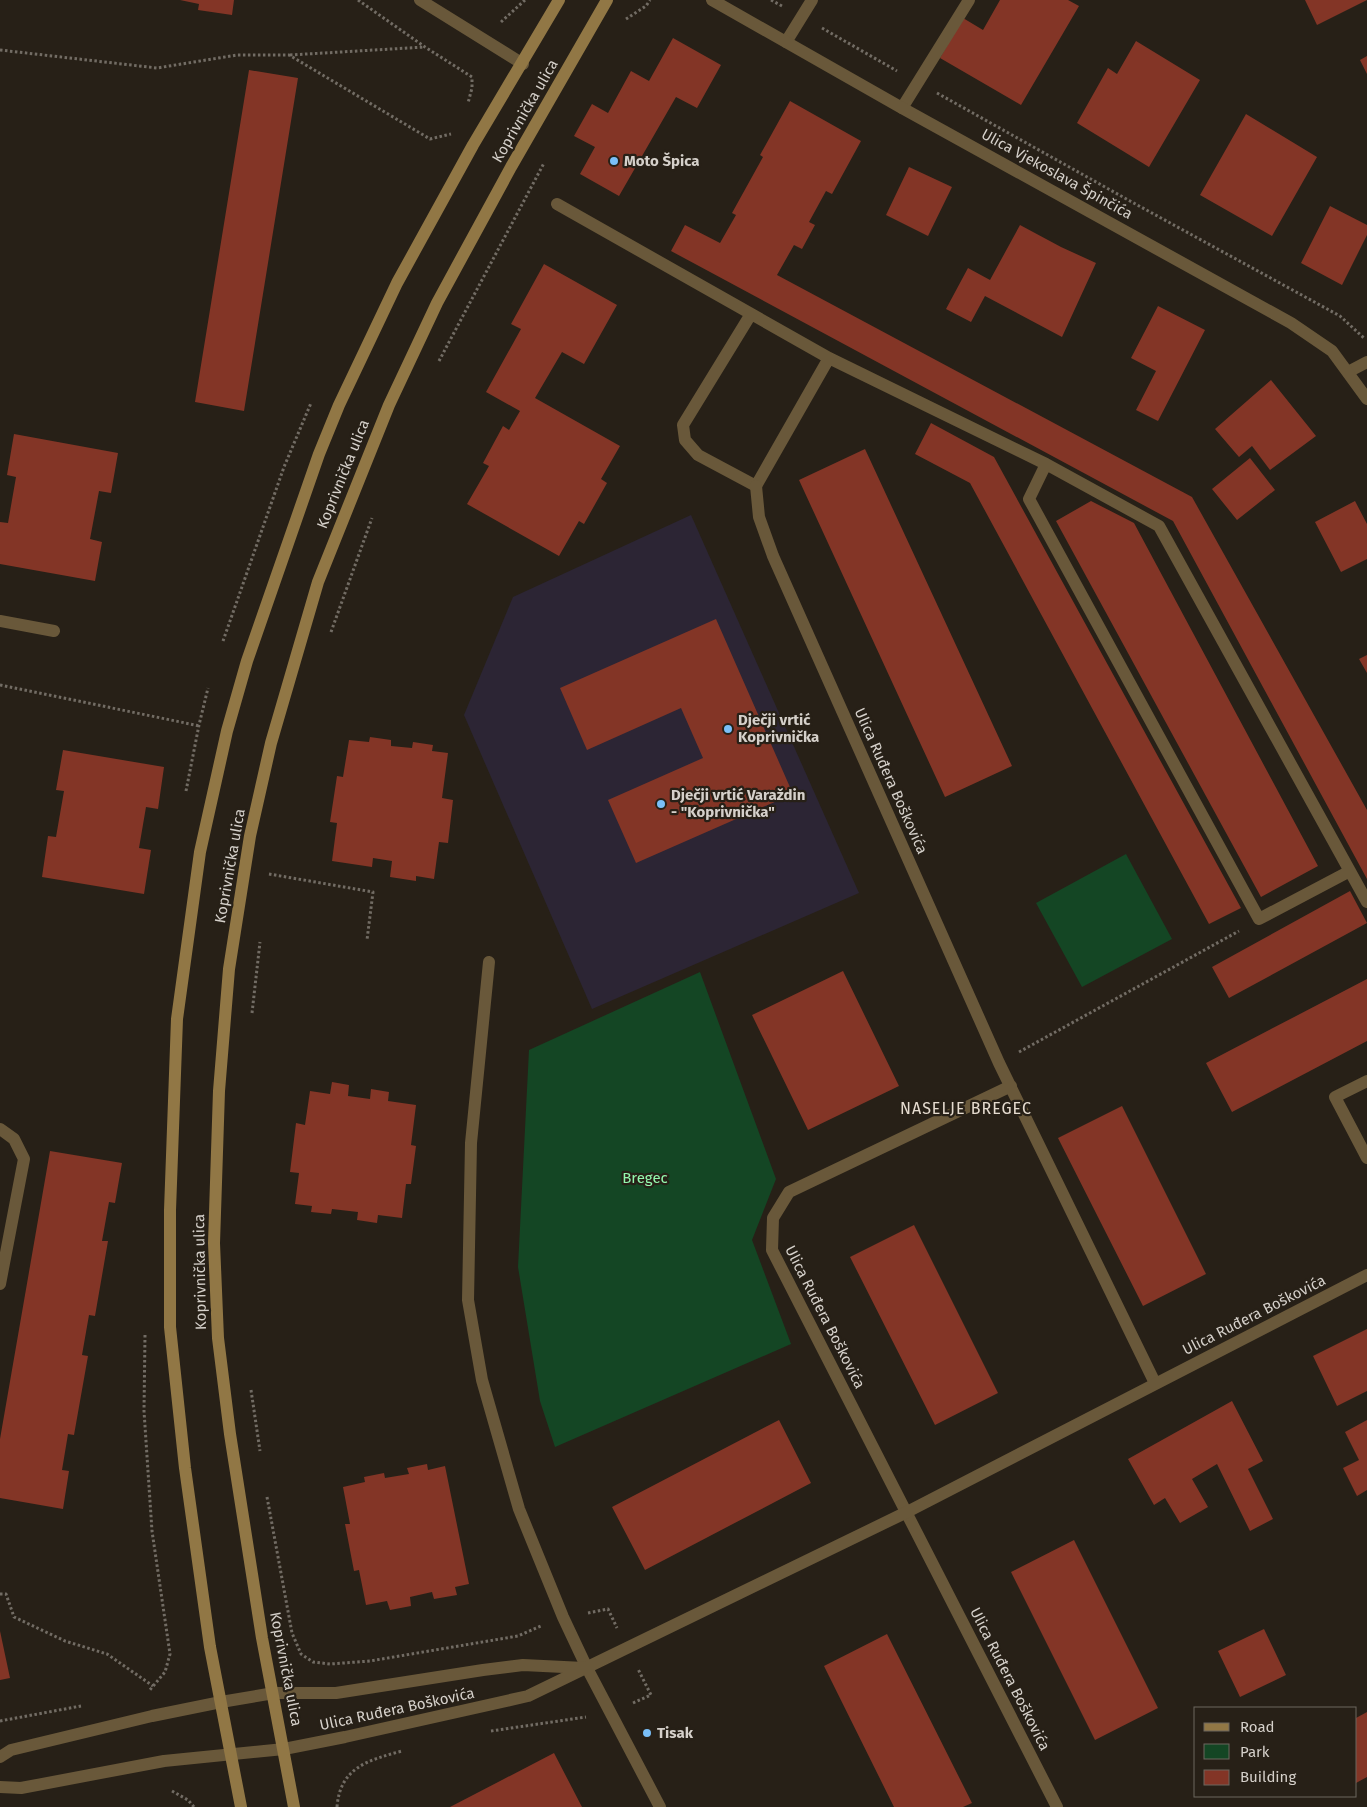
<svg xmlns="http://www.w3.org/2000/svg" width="1367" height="1807" font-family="'Fira Sans',sans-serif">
	<rect width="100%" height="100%" fill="#272017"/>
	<path fill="#2c2534" d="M691 515 859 893 592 1009 464 715 513 597Z"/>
	<path fill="#144624" d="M1126 854 1172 939 1082 987 1036 903Z
		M700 972 776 1179 752 1240 791 1344 555 1447 540 1401 518 1267 529 1050Z"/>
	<path fill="#833526" d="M180 0H234L232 15 198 10 199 4Z
		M1000 0H1068L1079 6 1021 105 940 58 963 18 983 30Z
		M1305 0H1367L1317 25Z
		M673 38 721 65 697 108 676 97 619 196 580 174 595 147 574 136 592 104 608 113 631 71 649 81Z
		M1136 41 1200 80 1149 167 1077 123 1108 68 1117 74Z
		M1367 56V74L1360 60Z
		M249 70 298 78 244 411 195 402Z
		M790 101 861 141 832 194 826 191 809 222 815 225 802 249 794 245 777 275 1192 497 1367 810V879L1173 521 671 251 685 225 720 243 736 215 732 213 763 157 760 155Z
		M1246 114 1317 157 1272 236 1200 195Z
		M909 167 952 187 928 236 886 215Z
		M1330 206 1367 225V235L1342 285 1301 263Z
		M1020 225 1061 247 1096 263 1062 337 985 296 971 322 946 309 968 268 990 280Z
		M544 264 617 305 584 364 562 352 535 398 620 446 601 479 607 483 584 524 579 521 559 556 467 504 489 466 483 463 503 426 509 430 520 411 486 392 521 329 511 324Z
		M1158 306 1205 330 1158 421 1136 410 1156 371 1131 358Z
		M1271 380 1316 436 1270 470 1252 446 1239 457 1215 429Z
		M931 423 994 457 1241 908 1209 924 970 483 915 454Z
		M14 434 118 453 111 493 99 491 90 539 102 542 95 581 0 564V522L8 523 16 477 7 475Z
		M865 449 1012 766 945 797 799 480Z
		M1250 458 1275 490 1237 520 1212 489Z
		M1091 501 1134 523 1318 866 1261 897 1056 521Z
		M1355 501 1367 524V559L1341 572 1315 522Z
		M716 619 793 794 636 863 608 800 703 758 681 708 587 750 560 688Z
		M1367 655V673L1359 659Z
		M370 737 391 740V746L412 748 413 742 433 745 432 751 448 753 442 798 453 800 448 843 439 842 434 879 416 876V881L390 877 392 861 373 858 372 867 332 861 337 823 330 822 337 776 343 777 349 740 369 742Z
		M63 750 164 767 158 809 146 807 139 848 151 850 144 894 42 877 48 836 56 837 64 791 56 790Z
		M1350 891 1367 923 1229 998 1212 967Z
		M843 971 899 1086 808 1130 752 1015Z
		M1367 979V1041L1232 1112 1206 1063Z
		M332 1082 349 1085 348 1096 370 1099 371 1089 389 1092 388 1101 416 1105 411 1145 416 1146 411 1184H406L402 1218 378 1215 377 1223 357 1220 358 1212 332 1209 331 1214 311 1212 312 1206 295 1204 299 1173 290 1172 296 1123 305 1125 310 1091 330 1094Z
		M1122 1106 1206 1274 1143 1306 1058 1138Z
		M50 1151 122 1163 115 1203 109 1202 102 1241H108L95 1316 89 1315 82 1355 88 1356 74 1435 68 1434 62 1470 69 1471 63 1509 0 1498V1439Z
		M914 1225 998 1393 935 1425 850 1257Z
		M1367 1329V1391L1337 1406 1313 1356Z
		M1232 1401 1263 1461 1248 1469 1273 1519 1250 1531 1217 1464 1192 1479 1208 1507 1180 1523 1165 1498 1154 1505 1128 1459Z
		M779 1420 811 1483 645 1570 612 1507Z
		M1367 1420V1490L1357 1496 1343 1468 1359 1460 1345 1432Z
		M427 1464 428 1470 445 1466 469 1584 455 1587 457 1595 434 1599 432 1592 410 1597 411 1606 390 1610 387 1601 366 1605 359 1570 354 1571 345 1524H350L343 1487 365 1482 364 1477 384 1473 385 1478 409 1474 407 1468Z
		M1074 1540 1158 1708 1095 1740 1011 1572Z
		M1264 1629 1286 1675 1240 1697 1218 1651Z
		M0 1631 10 1678 0 1680Z
		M887 1634 972 1803 963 1807H894L824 1666Z
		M1367 1712V1777L1356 1783V1718Z
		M554 1753 582 1807H450Z"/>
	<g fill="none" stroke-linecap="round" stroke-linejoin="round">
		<path stroke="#726c64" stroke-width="3" stroke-dasharray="2.5 2.5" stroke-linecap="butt" d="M358 0 425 47 472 77V88L468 103
			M771 0 782 6
			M626 19 646 6 650 0
			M501 22 525 0
			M822 28 897 71
			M0 50 157 68 237 55H289L430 139 451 134
			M290 55 425 47
			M937 93 1130 201 1340 316 1365 339
			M439 361 544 163
			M331 632 372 518
			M223 641 284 467 311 403
			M0 685 200 726
			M186 791 199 725 208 688
			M269 874 373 892 367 940
			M252 1013 260 942
			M1019 1052 1239 931
			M145 1335 144 1411 152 1531 170 1654 165 1672 149 1691
			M251 1390 260 1451
			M267 1497 292 1633 301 1654 313 1662 330 1664 370 1661 518 1636 541 1626
			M0 1594H6L14 1617 65 1641 107 1654 153 1686
			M588 1613 608 1609 617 1628
			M633 1703 651 1695 638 1669
			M0 1721 81 1706
			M491 1731 586 1717
			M172 1791 188 1800 194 1807
			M337 1807C340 1767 369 1760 402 1751"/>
		<path stroke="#69583a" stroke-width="12" d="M786 42 812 0
			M902 108 969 0
			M557 204 829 358 1046 464 1159 526 1367 902
			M751 314 683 425 685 440 698 455 756 486 829 358
			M1348 372 1367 362
			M1046 464 1029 499 1259 919 1350 871
			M0 621 54 631
			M1367 1081 1335 1097 1367 1158
			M0 1129 14 1139 24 1159 0 1284"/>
		<path stroke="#69583a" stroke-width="12" d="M712 0 902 108 1291 323 1332 351 1367 399
			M756 486 759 517 773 556 999 1063 1155 1383
			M489 962 471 1143 468 1300 482 1380 519 1509 563 1617 587 1668
			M1011 1086 789 1192 773 1218 772 1250 1057 1807"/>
		<path stroke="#69583a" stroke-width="12" d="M420 0 523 64
			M587 1668 660 1807
			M0 1757 11 1750 152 1716 221 1702 274 1693H336L483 1670 523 1665 584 1668
			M0 1787 21 1788 164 1761 284 1749 345 1737 528 1696 907 1512 1367 1275"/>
		<path stroke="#917745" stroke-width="12" d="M241 1807 210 1647 185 1468 170 1327V1210L177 1019 200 852 227 731 247 661 319 454 339 405 397 283 473 145 559 0
			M294 1807 262 1638 230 1434 218 1338 214 1243 219 1091 229 969 250 836 271 743 318 582 389 405 437 303 511 167 607 0"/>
	</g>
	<g fill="#7abff8" stroke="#272017" stroke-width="2">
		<circle cx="614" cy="161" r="5"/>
		<circle cx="728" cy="729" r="5"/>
		<circle cx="661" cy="804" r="5"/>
		<circle cx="647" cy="1733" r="5"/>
	</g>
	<g text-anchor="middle" stroke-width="4.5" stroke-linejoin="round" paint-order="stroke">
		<g font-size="15" fill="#d5d0ca" stroke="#272017">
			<text transform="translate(525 111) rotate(-60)" y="5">Koprivnička ulica</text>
			<text transform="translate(1057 174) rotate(29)" y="5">Ulica Vjekoslava Špinčića</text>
			<text transform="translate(343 474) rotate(-68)" y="5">Koprivnička ulica</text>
			<text transform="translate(891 781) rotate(66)" y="5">Ulica Ruđera Boškovića</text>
			<text transform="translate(230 866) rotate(-80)" y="5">Koprivnička ulica</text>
			<text transform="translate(200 1272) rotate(-91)" y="5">Koprivnička ulica</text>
			<text transform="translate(1254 1315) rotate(-27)" y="5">Ulica Ruđera Boškovića</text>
			<text transform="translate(825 1317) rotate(63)" y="5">Ulica Ruđera Boškovića</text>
			<text transform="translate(286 1669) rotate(79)" y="5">Koprivnička ulica</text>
			<text transform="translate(1010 1679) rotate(63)" y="5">Ulica Ruđera Boškovića</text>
			<text transform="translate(397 1709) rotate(-12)" y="5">Ulica Ruđera Boškovića</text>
		</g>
		<g font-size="15" font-weight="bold" fill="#d5d0ca" stroke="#272017" text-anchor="start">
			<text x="624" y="166">Moto Špica</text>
			<text x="738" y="725">Dječji vrtić<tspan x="738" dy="17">Koprivnička</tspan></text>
			<text x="671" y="800">Dječji vrtić Varaždin<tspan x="671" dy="17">- "Koprivnička"</tspan></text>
			<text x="657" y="1738">Tisak</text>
		</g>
		<g font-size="15" fill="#94f8ae" stroke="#272017">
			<text x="645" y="1183">Bregec</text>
		</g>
		<g font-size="16" letter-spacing="1" fill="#e6dcd0" stroke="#272017">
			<text x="966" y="1114">NASELJE BREGEC</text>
		</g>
	</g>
	<rect x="1194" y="1707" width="162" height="90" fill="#272017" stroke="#6d665f"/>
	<rect x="1204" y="1723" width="25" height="8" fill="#917745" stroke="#6d665f"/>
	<text x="1240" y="1732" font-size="15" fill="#d5d0ca">Road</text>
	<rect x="1204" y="1744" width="25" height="15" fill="#144624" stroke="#6d665f"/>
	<text x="1240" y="1757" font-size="15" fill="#d5d0ca">Park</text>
	<rect x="1204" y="1770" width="25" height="15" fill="#833526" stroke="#6d665f"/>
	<text x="1240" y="1782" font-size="15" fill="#d5d0ca">Building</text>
</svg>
